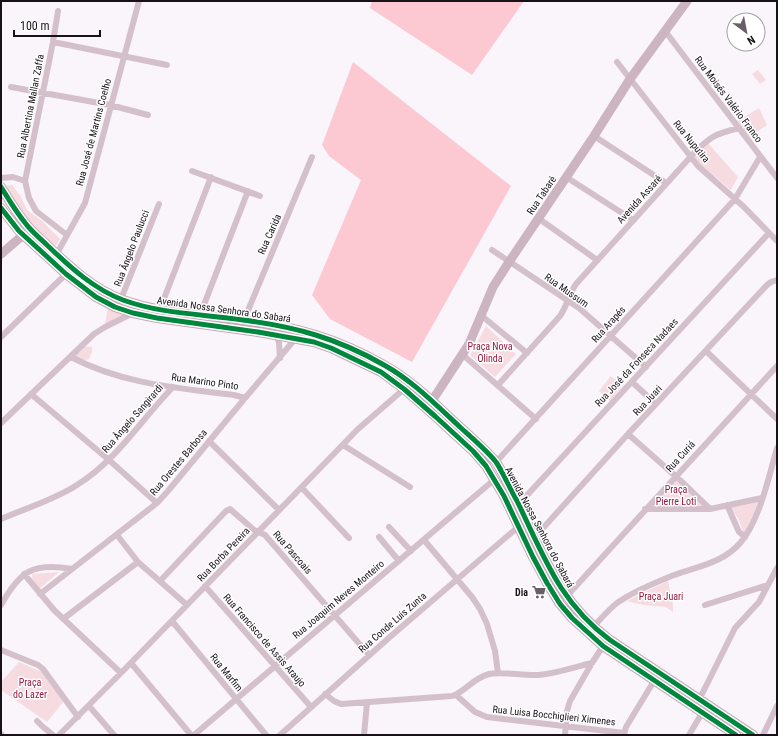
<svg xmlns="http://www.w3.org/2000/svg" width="778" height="736" font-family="'Roboto Condensed',sans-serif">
	<rect width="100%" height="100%" fill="#faf4fb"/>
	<path fill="#f6dbe0" d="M758 70 766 80 760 84 752 74Z
		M759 108 767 125 748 138 736 122Z
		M707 142 738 177 731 190 695 160 694 155Z
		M12 185 21 197 27 210 42 221 60 239 54 249 33 227 4 186Z
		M108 307 126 315 105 324Z
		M486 326 516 354 495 377 470 355Z
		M83 346 92 347V352L89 359 82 361 74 356Z
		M611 376 622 386 610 401 599 391Z
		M675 480 704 507H651Z
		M759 500 753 515 744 534 738 518 729 506Z
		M59 572 39 589 33 582 32 574Z
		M668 581 673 605V612L666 607 643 605 627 601Z
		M19 662 42 672 64 701 47 722 1 690V682Z"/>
	<path fill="#fcc9d2" d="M372 1H524L472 75 370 8Z
		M353 62 511 186 412 362 330 319 312 295 361 180 329 156 322 145Z"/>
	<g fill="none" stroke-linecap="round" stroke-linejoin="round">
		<path stroke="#d4c0cb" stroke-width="6" d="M58 11 53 42 25 181 29 198 36 211 67 235
			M665 31 777 178
			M53 42 167 65
			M617 62 698 166 744 207 777 241
			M11 87 110 105 148 115
			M594 136 666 183
			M192 171 260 196
			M566 177 633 220
			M1 178 13 177 25 181
			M538 218 597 260
			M492 250 579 308 646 367
			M55 257 85 203 139 1
			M121 299 159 204
			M160 309 211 177
			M200 315 248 191
			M482 316 527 353
			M244 320 312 157
			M277 336 279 343 280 358
			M1 337 66 274
			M706 351 777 419
			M463 355 536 419
			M71 357C122 384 178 388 234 395L245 398
			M632 382 656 404
			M498 385 560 316C567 306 569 294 576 284L694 153C711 136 715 134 739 128
			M31 394 109 460 157 503
			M1 423 94 334 105 327 133 313
			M628 434 681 481 710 509
			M209 441 279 510
			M343 445 410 487
			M496 462 735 199 760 157
			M302 488 349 538
			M518 505 769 233
			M727 505 739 532 745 537
			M645 509H710L762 498
			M1 519C26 508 54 500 77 485 116 461 141 420 173 387
			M389 527 411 551
			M117 535 138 562 187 605
			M379 537 399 561
			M535 537 628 434 767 285 771 282 777 280
			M424 540 472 597 480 609 487 624 495 651 498 673
			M24 574 54 610 121 673
			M160 581 226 511 230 509 254 530 265 535 369 655
			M205 586 311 707
			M40 594 157 503 168 491 245 398 296 338
			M566 597 777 366
			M1 605C20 571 33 562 72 569
			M705 605 768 585
			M63 619 138 562
			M172 621 266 735
			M593 627C601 619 608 610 617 603 632 592 652 584 669 577 694 567 723 564 741 542 760 519 769 476 777 448
			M1 650 38 665 43 669 78 717
			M131 663 191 735
			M325 694 334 701 341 704 452 696C465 692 473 678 489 674 502 671 523 676 538 675 556 674 574 667 592 663
			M456 695 475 712 487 717 624 733
			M699 700 735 628 759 602 777 568
			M89 706 114 735
			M37 721 42 726 53 735
			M1 734 2 735
			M59 735 121 673 358 429 404 389
			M194 735 495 479
			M280 735 391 636 518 527
			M364 735 367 703
			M565 735 567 711 570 701 592 663 603 646
			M624 735 626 727 654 681
			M689 735 702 713
			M763 735 777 706"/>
		<path stroke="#ccb4c1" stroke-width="9" d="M1 254 29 230
			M428 407 469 344 493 287 509 262 594 136 630 79 687 1"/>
		<path stroke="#c5abba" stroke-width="10" d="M1 187C9 200 16 212 26 224 32 232 41 239 48 246 71 268 94 289 123 300 161 314 203 314 243 320 296 327 337 338 384 365 413 381 437 406 461 428 473 439 486 450 496 462 504 474 510 489 517 501 544 556 559 602 610 640L753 735
			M1 208 19 231 66 274 96 297 115 307 133 313 157 318 258 332 314 342 331 348 381 372 404 389 436 417 473 451 486 466 504 496 533 557 547 583 560 604 572 618 603 646 736 735"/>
		<defs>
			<path id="cycleway" d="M1 187C9 200 16 212 26 224 32 232 41 239 48 246 71 268 94 289 123 300 161 314 203 314 243 320 296 327 337 338 384 365 413 381 437 406 461 428 473 439 486 450 496 462 504 474 510 489 517 501 544 556 559 602 610 640L753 735
				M1 208 19 231 66 274 96 297 115 307 133 313 157 318 258 332 314 342 331 348 381 372 404 389 436 417 473 451 486 466 504 496 533 557 547 583 560 604 572 618 603 646 736 735"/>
		</defs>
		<use href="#cycleway" stroke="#fff" stroke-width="8"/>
		<use href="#cycleway" stroke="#00873e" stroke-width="5"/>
	</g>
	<defs>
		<symbol id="supermarket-bare" viewBox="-9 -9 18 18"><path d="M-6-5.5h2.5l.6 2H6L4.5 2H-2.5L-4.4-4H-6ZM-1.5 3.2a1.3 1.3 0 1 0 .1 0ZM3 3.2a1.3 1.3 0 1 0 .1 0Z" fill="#676067" stroke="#fff" stroke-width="2.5" paint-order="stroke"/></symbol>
	</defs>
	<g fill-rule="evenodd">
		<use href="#supermarket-bare" x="529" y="582" width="20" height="20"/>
	</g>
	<g text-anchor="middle" stroke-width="3" stroke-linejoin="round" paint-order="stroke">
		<g font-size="10" fill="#181118" stroke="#fff">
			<text transform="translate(729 99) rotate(53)" y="4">Rua Moisés Valério Franco</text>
			<text transform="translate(30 106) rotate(-79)" y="4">Rua Albertina Mallan Zaffa</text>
			<text transform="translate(93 132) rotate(-75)" y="4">Rua José de Martins Coelho</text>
			<text transform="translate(692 141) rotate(51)" y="4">Rua Nuputira</text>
			<text transform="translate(541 195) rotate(-56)" y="4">Rua Tabaré</text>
			<text transform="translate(639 199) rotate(-48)" y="4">Avenida Assaré</text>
			<text transform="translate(269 234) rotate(-66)" y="4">Rua Carida</text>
			<text transform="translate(131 248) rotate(-69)" y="4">Rua Ângelo Paulucci</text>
			<text transform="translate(567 290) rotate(35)" y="4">Rua Mussum</text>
			<text transform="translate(224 309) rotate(8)" y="4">Avenida Nossa Senhora do Sabará</text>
			<text transform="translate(608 324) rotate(-48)" y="4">Rua Arapés</text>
			<text transform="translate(636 362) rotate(-47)" y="4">Rua José da Fonseca Nadaes</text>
			<text transform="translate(205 381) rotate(8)" y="4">Rua Marino Pinto</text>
			<text transform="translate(647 400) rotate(-47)" y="4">Rua Juari</text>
			<text transform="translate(132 418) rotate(-49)" y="4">Rua Ângelo Sangirardi</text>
			<text transform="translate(680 456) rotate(-48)" y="4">Rua Curiá</text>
			<text transform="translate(178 462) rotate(-50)" y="4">Rua Orestes Barbosa</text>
			<text transform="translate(540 527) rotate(62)" y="4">Avenida Nossa Senhora do Sabará</text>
			<text transform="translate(293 552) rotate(49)" y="4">Rua Pascoais</text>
			<text transform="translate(223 554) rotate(-46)" y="4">Rua Borba Pereira</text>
			<text transform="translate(338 599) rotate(-40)" y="4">Rua Joaquim Neves Monteiro</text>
			<text transform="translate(392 622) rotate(-41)" y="4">Rua Conde Luis Zunta</text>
			<text transform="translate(265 640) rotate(49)" y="4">Rua Francisco de Assis Araujo</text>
			<text transform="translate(227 672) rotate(51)" y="4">Rua Marfim</text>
			<text transform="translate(554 715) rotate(6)" y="4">Rua Luisa Bocchiglieri Ximenes</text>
		</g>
		<g font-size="10" fill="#96193d" stroke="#fff">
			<text x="490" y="350">Praça Nova<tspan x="490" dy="12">Olinda</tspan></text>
			<text x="676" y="493">Praça<tspan x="676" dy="12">Pierre Loti</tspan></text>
			<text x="661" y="600">Praça Juari</text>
			<text x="30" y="686">Praça<tspan x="30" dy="12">do Lazer</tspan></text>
		</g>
		<g font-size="10" font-weight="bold" fill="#181118" stroke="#fff" text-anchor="end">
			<text x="528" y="596">Dia</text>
		</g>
	</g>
	<rect width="778" height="736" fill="none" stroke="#181118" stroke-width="4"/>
	<g transform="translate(746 32) rotate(148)"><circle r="19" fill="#ffffff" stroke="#a3a0a3"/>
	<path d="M0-3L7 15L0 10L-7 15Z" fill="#676067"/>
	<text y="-6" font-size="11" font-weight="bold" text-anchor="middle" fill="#181118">N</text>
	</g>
	<path d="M14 30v6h86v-6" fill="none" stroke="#181118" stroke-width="2"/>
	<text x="20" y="30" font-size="12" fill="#181118" stroke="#ffffff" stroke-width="3" paint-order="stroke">100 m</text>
</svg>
